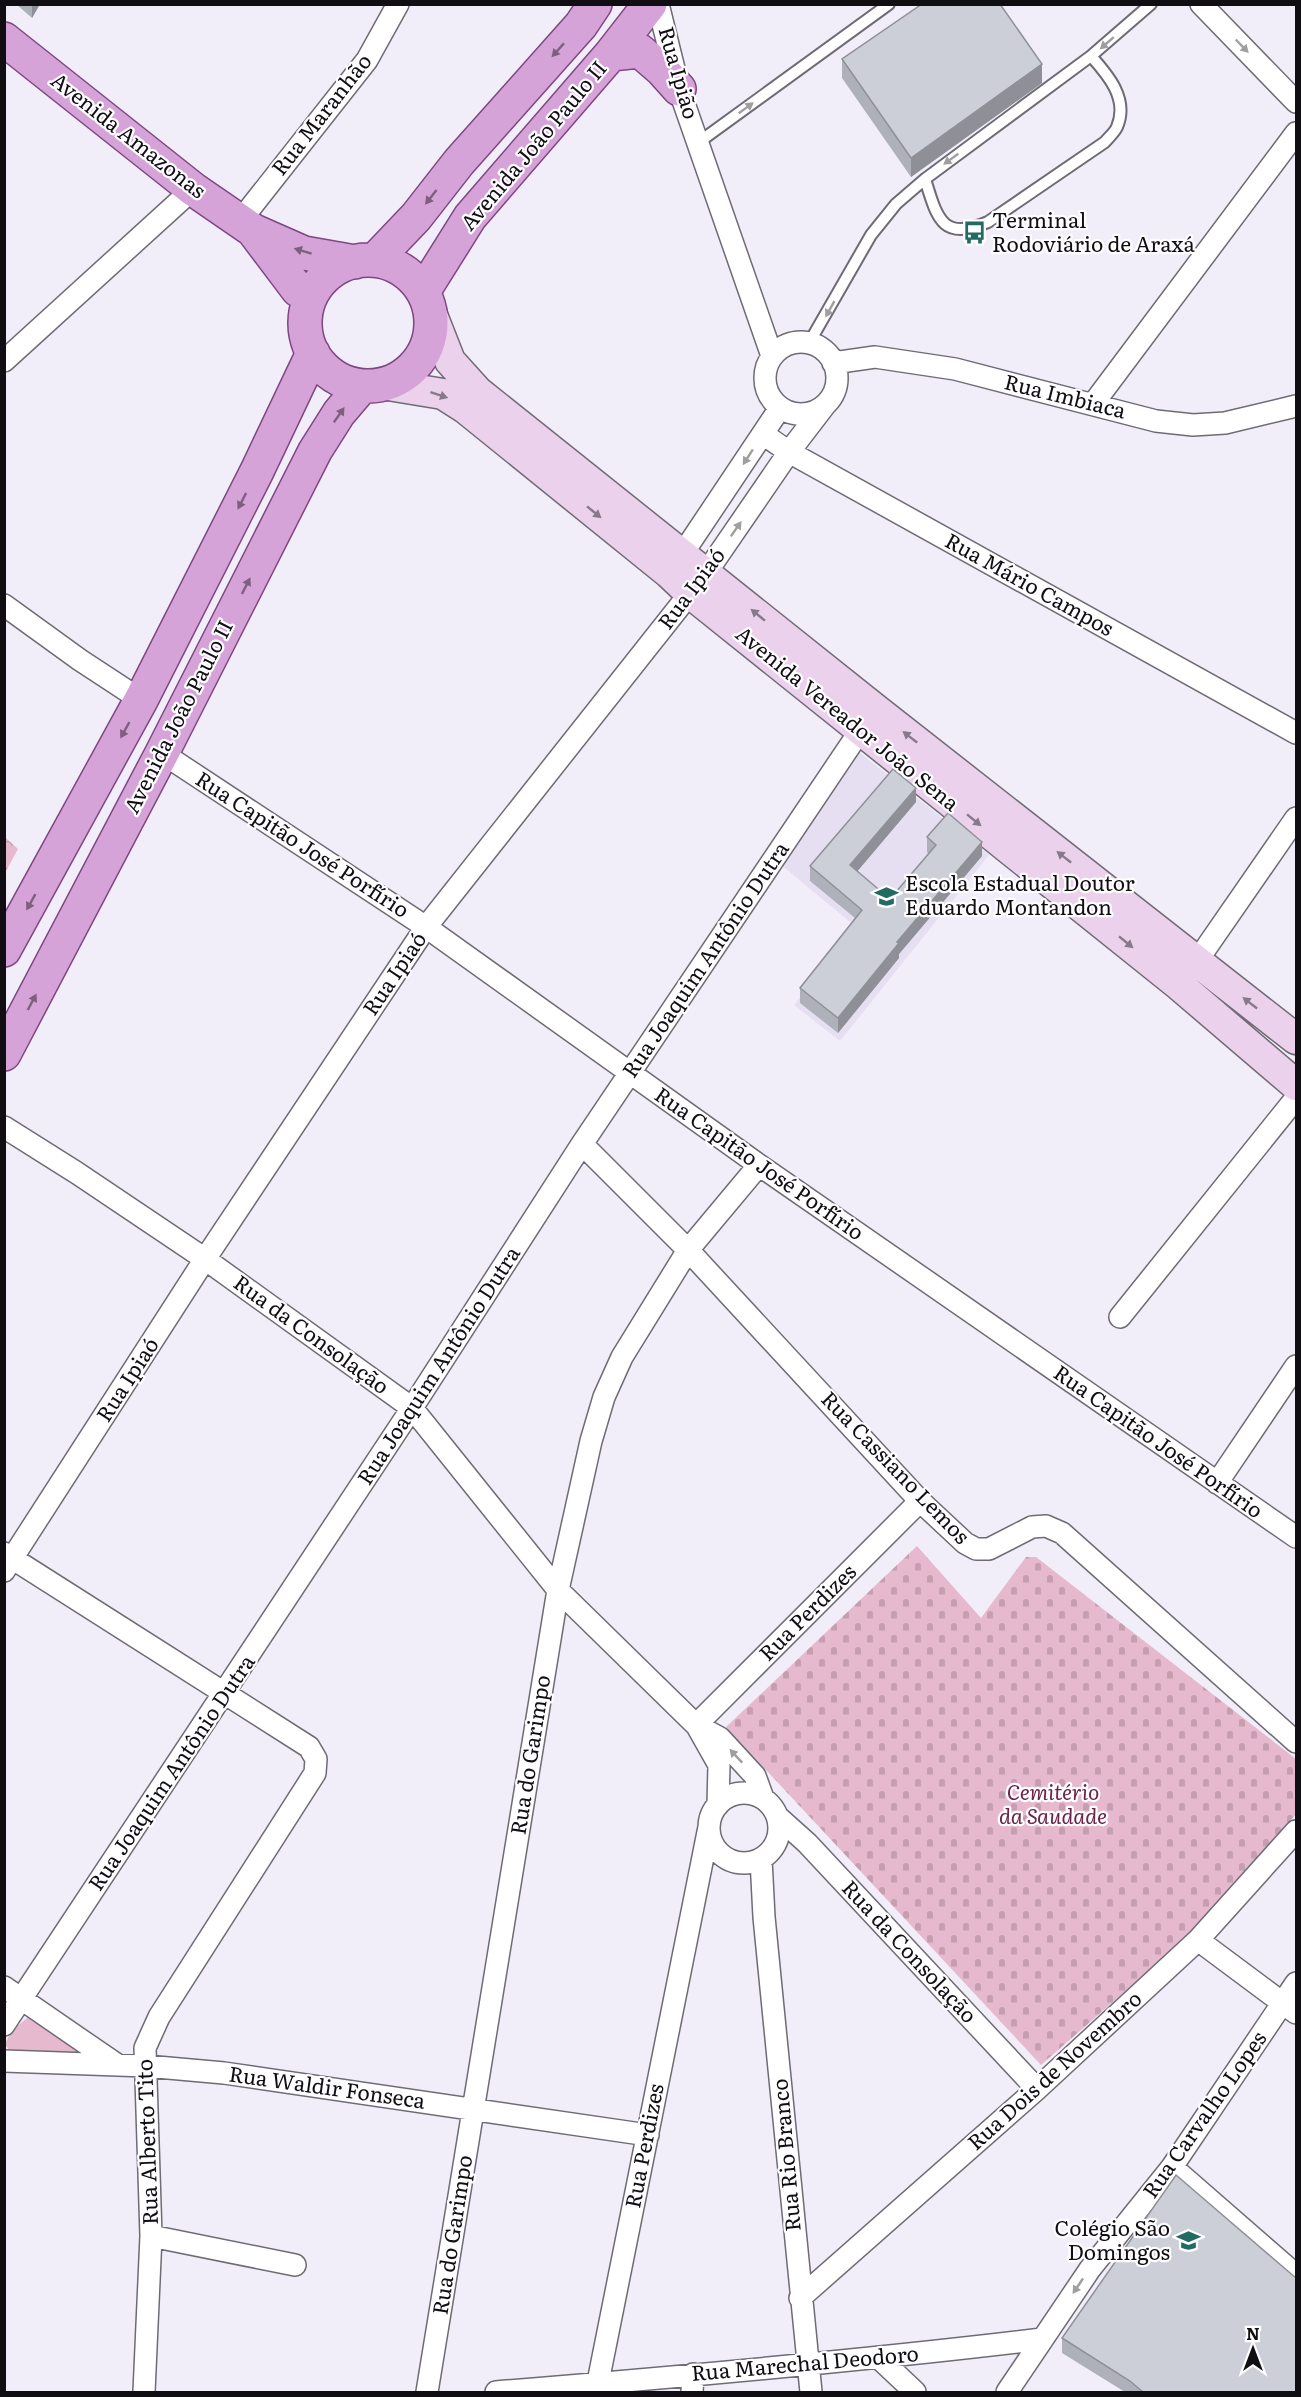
<svg xmlns="http://www.w3.org/2000/svg" width="1301" height="2397" font-family="Literata,serif">
	<defs>
		<pattern id="forest-crowns" width="20" height="18" patternUnits="userSpaceOnUse" patternTransform="scale(1.5)"><rect width="20" height="18" fill="#e7b9ce"/><path d="M2 6a3 3 0 1 1 6 0M12 15a3 3 0 1 1 6 0" fill="none" stroke="#c59eb0"/></pattern>
		<pattern id="cemetery-stones" width="16" height="16" patternUnits="userSpaceOnUse" patternTransform="scale(1.5)"><rect width="16" height="16" fill="#e7b9ce"/><path d="M2 7V4a2 2 0 0 1 4 0v3zM10 15v-3a2 2 0 0 1 4 0v3z" fill="#c59eb0"/></pattern>
	</defs>
	<rect width="100%" height="100%" fill="#f2eef9"/>
	<path fill="#e6dff1" d="M859 752 989 855 840 1041 794 1005 856 927 780 864Z"/>
	<path fill="url(#forest-crowns)" d="M5 837 18 849 5 873Z"/>
	<path fill="url(#cemetery-stones)" d="M917 1546 981 1618 1026 1557H1036L1296 1759V1814L1194 1931 1041 2065 726 1727Z"/>
	<path fill="#e7b9ce" d="M28 2017 78 2047V2058L11 2053 5 2044 11 2032Z"/>
	<g fill="none" stroke-linecap="round" stroke-linejoin="round">
		<defs>
			<path id="lane" d="M699 142 889 4
				M925 179C937 218 942 242 988 222L1105 142C1109 137 1115 132 1117 127 1129 99 1108 75 1091 56
				M809 343 871 235 896 204 925 179 1091 56 1151 4"/>
			<path id="street" d="M658 4 679 89 772 356
				M1201 4 1296 102
				M240 221 367 60 398 4
				M765 378a36 36 0 1 1 72 0a36 36 0 1 1-72 0Z
				M4 361 193 189
				M833 363 875 357 955 369 1156 421 1193 425 1225 423 1296 406
				M1093 404 1296 133
				M763 434 789 452 1296 733
				M675 565 780 408
				M4 605 80 660 141 700
				M162 753 426 927 759 1165 1296 1537
				M1197 961 1296 818
				M4 1127 77 1173 205 1259 412 1408 558 1590 696 1725 720 1738 755 1776 763 1798
				M582 1144 688 1250 920 1501 965 1543 976 1549H989L1032 1527 1046 1526 1062 1533 1296 1742
				M1120 1317 1296 1098
				M1217 1483 1296 1366
				M4 1553 309 1747 316 1759 315 1773 159 2017 145 2048 151 2236 144 2392
				M4 1571 205 1259 426 927 706 573 789 452 825 405
				M696 1725 920 1501
				M697 1726 719 1765 718 1805
				M709 1828a35 35 0 1 1 70 0a35 35 0 1 1-70 0Z
				M778 1817 807 1843 1037 2089
				M761 1859 764 1917 811 2392
				M1198 1940 1296 2013
				M4 1987 116 2064
				M4 2025 412 1408 582 1144 868 719
				M4 2061 146 2066 224 2073 648 2135
				M1172 2167 1296 2275
				M151 2236 295 2265
				M800 2298 1037 2089 1198 1940 1296 1831
				M880 2359 915 2392
				M427 2392 558 1590 591 1441 604 1397 622 1357 688 1250 759 1165
				M496 2392C678 2377 861 2361 1042 2339
				M596 2392 709 1827
				M692 2392 693 2374
				M1007 2392 1090 2269 1172 2167 1296 1983"/>
			<path id="secondary" d="M430 310 450 361 478 392 875 709 1296 1039
				M382 384 443 394 465 408 669 573 690 593 1179 985 1296 1085"/>
			<path id="primary" d="M4 39 193 189 254 231 304 253 355 262
				M611 54 640 51 662 70 679 89
				M255 233 298 290 311 296
				M375 260 416 217 459 162 581 25 595 4
				M305 323a63 63 0 1 1 126 0a63 63 0 1 1-126 0Z
				M423 292 470 217 611 54 650 4
				M4 950 141 700 257 471 313 353
				M4 1054 162 753 315 451 339 413 362 386"/>
		</defs>
		<use href="#lane" stroke="#6e6b74" stroke-width="14"/>
		<use href="#street" stroke="#6e6b74" stroke-width="24"/>
		<use href="#secondary" stroke="#6e6b74" stroke-width="33"/>
		<use href="#primary" stroke="#7f4782" stroke-width="36"/>
		<use href="#lane" stroke="#fff" stroke-width="10"/>
		<use href="#street" stroke="#fff" stroke-width="21"/>
		<use href="#secondary" stroke="#ebd1ec" stroke-width="30"/>
		<use href="#primary" stroke="#d6a3d8" stroke-width="33"/>
	</g>
	<path fill="#afb1ba" d="M16 4H40L32 18Z
		M842 59 1042 83 911 177 842 78Z
		M916 802 857 871 890 899 929 854 927 852V837L982 856 899 954V958L838 1033 800 1003V988L855 918 810 881V866Z
		M1062 2338 1296 2392H1125L1062 2353Z"/>
	<path fill="#8f9097" d="M32 4H40L32 18Z
		M1042 64V83L911 177V158Z
		M916 788V802L850 880V865Z
		M982 842V856L899 954V958L838 1033V1018L897 942Z"/>
	<path fill="#ccced8" stroke="#8f9097" stroke-width="1.5" d="M922 4H1000L1042 64 911 158 842 59Z
		M893 769 916 788 850 865 890 899 936 845 927 837 948 813 982 842 897 942 899 943 838 1018 800 988 862 910 810 866Z
		M1176 2175 1296 2278V2392H1143L1130 2381 1062 2338Z"/>
	<defs><path id="oneway-solid" d="M-6-.8H1V-3.2L6.5 0L1 3.2V.8H-6Z" transform="scale(1.5)"/></defs>
	<g fill="#9f9fa0">
		<use href="#oneway-solid" transform="translate(1107 43) rotate(139)"/>
		<use href="#oneway-solid" transform="translate(1242 46) rotate(46)"/>
		<use href="#oneway-solid" transform="translate(746 108) rotate(-36)"/>
		<use href="#oneway-solid" transform="translate(951 159) rotate(144)"/>
		<use href="#oneway-solid" transform="translate(830 309) rotate(119)"/>
		<use href="#oneway-solid" transform="translate(748 457) rotate(123)"/>
		<use href="#oneway-solid" transform="translate(736 529) rotate(-55)"/>
		<use href="#oneway-solid" transform="translate(736 1756) rotate(-133)"/>
		<use href="#oneway-solid" transform="translate(1078 2286) rotate(124)"/>
	</g>
	<g fill="#7d607f">
		<use href="#oneway-solid" transform="translate(558 50) rotate(132)"/>
		<use href="#oneway-solid" transform="translate(431 197) rotate(128)"/>
		<use href="#oneway-solid" transform="translate(303 251) rotate(-163)"/>
		<use href="#oneway-solid" transform="translate(339 415) rotate(-55)"/>
		<use href="#oneway-solid" transform="translate(242 501) rotate(117)"/>
		<use href="#oneway-solid" transform="translate(246 586) rotate(-63)"/>
		<use href="#oneway-solid" transform="translate(125 730) rotate(119)"/>
		<use href="#oneway-solid" transform="translate(31 902) rotate(119)"/>
		<use href="#oneway-solid" transform="translate(32 1002) rotate(-62)"/>
	</g>
	<g fill="#88798a">
		<use href="#oneway-solid" transform="translate(439 395) rotate(18)"/>
		<use href="#oneway-solid" transform="translate(594 512) rotate(39)"/>
		<use href="#oneway-solid" transform="translate(758 615) rotate(-141)"/>
		<use href="#oneway-solid" transform="translate(910 737) rotate(-142)"/>
		<use href="#oneway-solid" transform="translate(974 820) rotate(39)"/>
		<use href="#oneway-solid" transform="translate(1064 857) rotate(-142)"/>
		<use href="#oneway-solid" transform="translate(1126 942) rotate(39)"/>
		<use href="#oneway-solid" transform="translate(1250 1003) rotate(-142)"/>
	</g>
	<defs>
		<symbol id="bus-bare" viewBox="-9 -9 18 18"><path d="M-5-6H5V4H4V6H2V4H-2V6H-4V4H-5ZM-3.5-4V0h7V-4ZM-3.5 1.2v1.5H-2V1.2ZM2 1.2v1.5H3.5V1.2Z" fill="#236b62" stroke="#fefdff" stroke-width="2.5" paint-order="stroke"/></symbol>
		<symbol id="school-bare" viewBox="-9 -9 18 18"><path d="M0-5L7-2L0 1L-7-2ZM-4 1L0 2.5L4 1V4Q0 6-4 4Z" fill="#236b62" stroke="#fefdff" stroke-width="2.5" paint-order="stroke"/></symbol>
	</defs>
	<g fill-rule="evenodd">
		<use href="#bus-bare" x="958" y="216" width="33" height="33"/>
		<use href="#school-bare" x="870" y="880" width="33" height="33"/>
		<use href="#school-bare" x="1172" y="2224" width="33" height="33"/>
	</g>
	<g text-anchor="middle" stroke-width="4.5" stroke-linejoin="round" paint-order="stroke">
		<g font-size="21" fill="#100e12" stroke="#fefdff">
			<text transform="translate(678 73) rotate(74)" y="7">Rua Ipião</text>
			<text transform="translate(322 115) rotate(-52)" y="7">Rua Maranhão</text>
			<text transform="translate(128 136) rotate(38)" y="7">Avenida Amazonas</text>
			<text transform="translate(534 146) rotate(-50)" y="7">Avenida João Paulo II</text>
			<text transform="translate(1065 397) rotate(14)" y="7">Rua Imbiaca</text>
			<text transform="translate(1029 585) rotate(29)" y="7">Rua Mário Campos</text>
			<text transform="translate(692 589) rotate(-53)" y="7">Rua Ipiaó</text>
			<text transform="translate(179 717) rotate(-63)" y="7">Avenida João Paulo II</text>
			<text transform="translate(847 719) rotate(39)" y="7">Avenida Vereador João Sena</text>
			<text transform="translate(302 845) rotate(33)" y="7">Rua Capitão José Porfírio</text>
			<text transform="translate(706 960) rotate(-56)" y="7">Rua Joaquim Antônio Dutra</text>
			<text transform="translate(395 974) rotate(-56)" y="7">Rua Ipiaó</text>
			<text transform="translate(759 1164) rotate(35)" y="7">Rua Capitão José Porfírio</text>
			<text transform="translate(311 1335) rotate(36)" y="7">Rua da Consolação</text>
			<text transform="translate(439 1366) rotate(-57)" y="7">Rua Joaquim Antônio Dutra</text>
			<text transform="translate(128 1380) rotate(-57)" y="7">Rua Ipiaó</text>
			<text transform="translate(1158 1442) rotate(35)" y="7">Rua Capitão José Porfírio</text>
			<text transform="translate(895 1468) rotate(46)" y="7">Rua Cassiano Lemos</text>
			<text transform="translate(808 1613) rotate(-45)" y="7">Rua Perdizes</text>
			<text transform="translate(531 1755) rotate(-81)" y="7">Rua do Garimpo</text>
			<text transform="translate(172 1773) rotate(-56)" y="7">Rua Joaquim Antônio Dutra</text>
			<text transform="translate(909 1952) rotate(47)" y="7">Rua da Consolação</text>
			<text transform="translate(1055 2071) rotate(-42)" y="7">Rua Dois de Novembro</text>
			<text transform="translate(327 2088) rotate(8)" y="7">Rua Waldir Fonseca</text>
			<text transform="translate(1205 2115) rotate(-55)" y="7">Rua Carvalho Lopes</text>
			<text transform="translate(148 2142) rotate(-92)" y="7">Rua Alberto Tito</text>
			<text transform="translate(645 2146) rotate(-79)" y="7">Rua Perdizes</text>
			<text transform="translate(787 2155) rotate(-95)" y="7">Rua Rio Branco</text>
			<text transform="translate(453 2235) rotate(-81)" y="7">Rua do Garimpo</text>
			<text transform="translate(805 2364) rotate(-5)" y="7">Rua Marechal Deodoro</text>
		</g>
		<g font-size="21" fill="#100e12" stroke="#fefdff" text-anchor="start">
			<text x="992" y="228">Terminal<tspan x="992" dy="24">Rodoviário de Araxá</tspan></text>
			<text x="905" y="891">Escola Estadual Doutor<tspan x="905" dy="24">Eduardo Montandon</tspan></text>
			<text x="1170" y="2236" text-anchor="end">Colégio São<tspan x="1170" dy="24">Domingos</tspan></text>
		</g>
		<g font-size="21" font-style="italic" fill="#6a254a" stroke="#fefdff">
			<text x="1053" y="1800">Cemitério<tspan x="1053" dy="24">da Saudade</tspan></text>
		</g>
	</g>
	<rect width="1301" height="2397" fill="none" stroke="#100e12" stroke-width="12"/>
	<g transform="translate(1253 2349)" stroke="#fefdff" stroke-width="4.5" paint-order="stroke">
	<path d="M0-4.5L10 22L0 15L-10 22Z" fill="#100e12"/>
	<text y="-9" font-size="16" font-weight="bold" text-anchor="middle" fill="#100e12">N</text>
	</g>
</svg>
